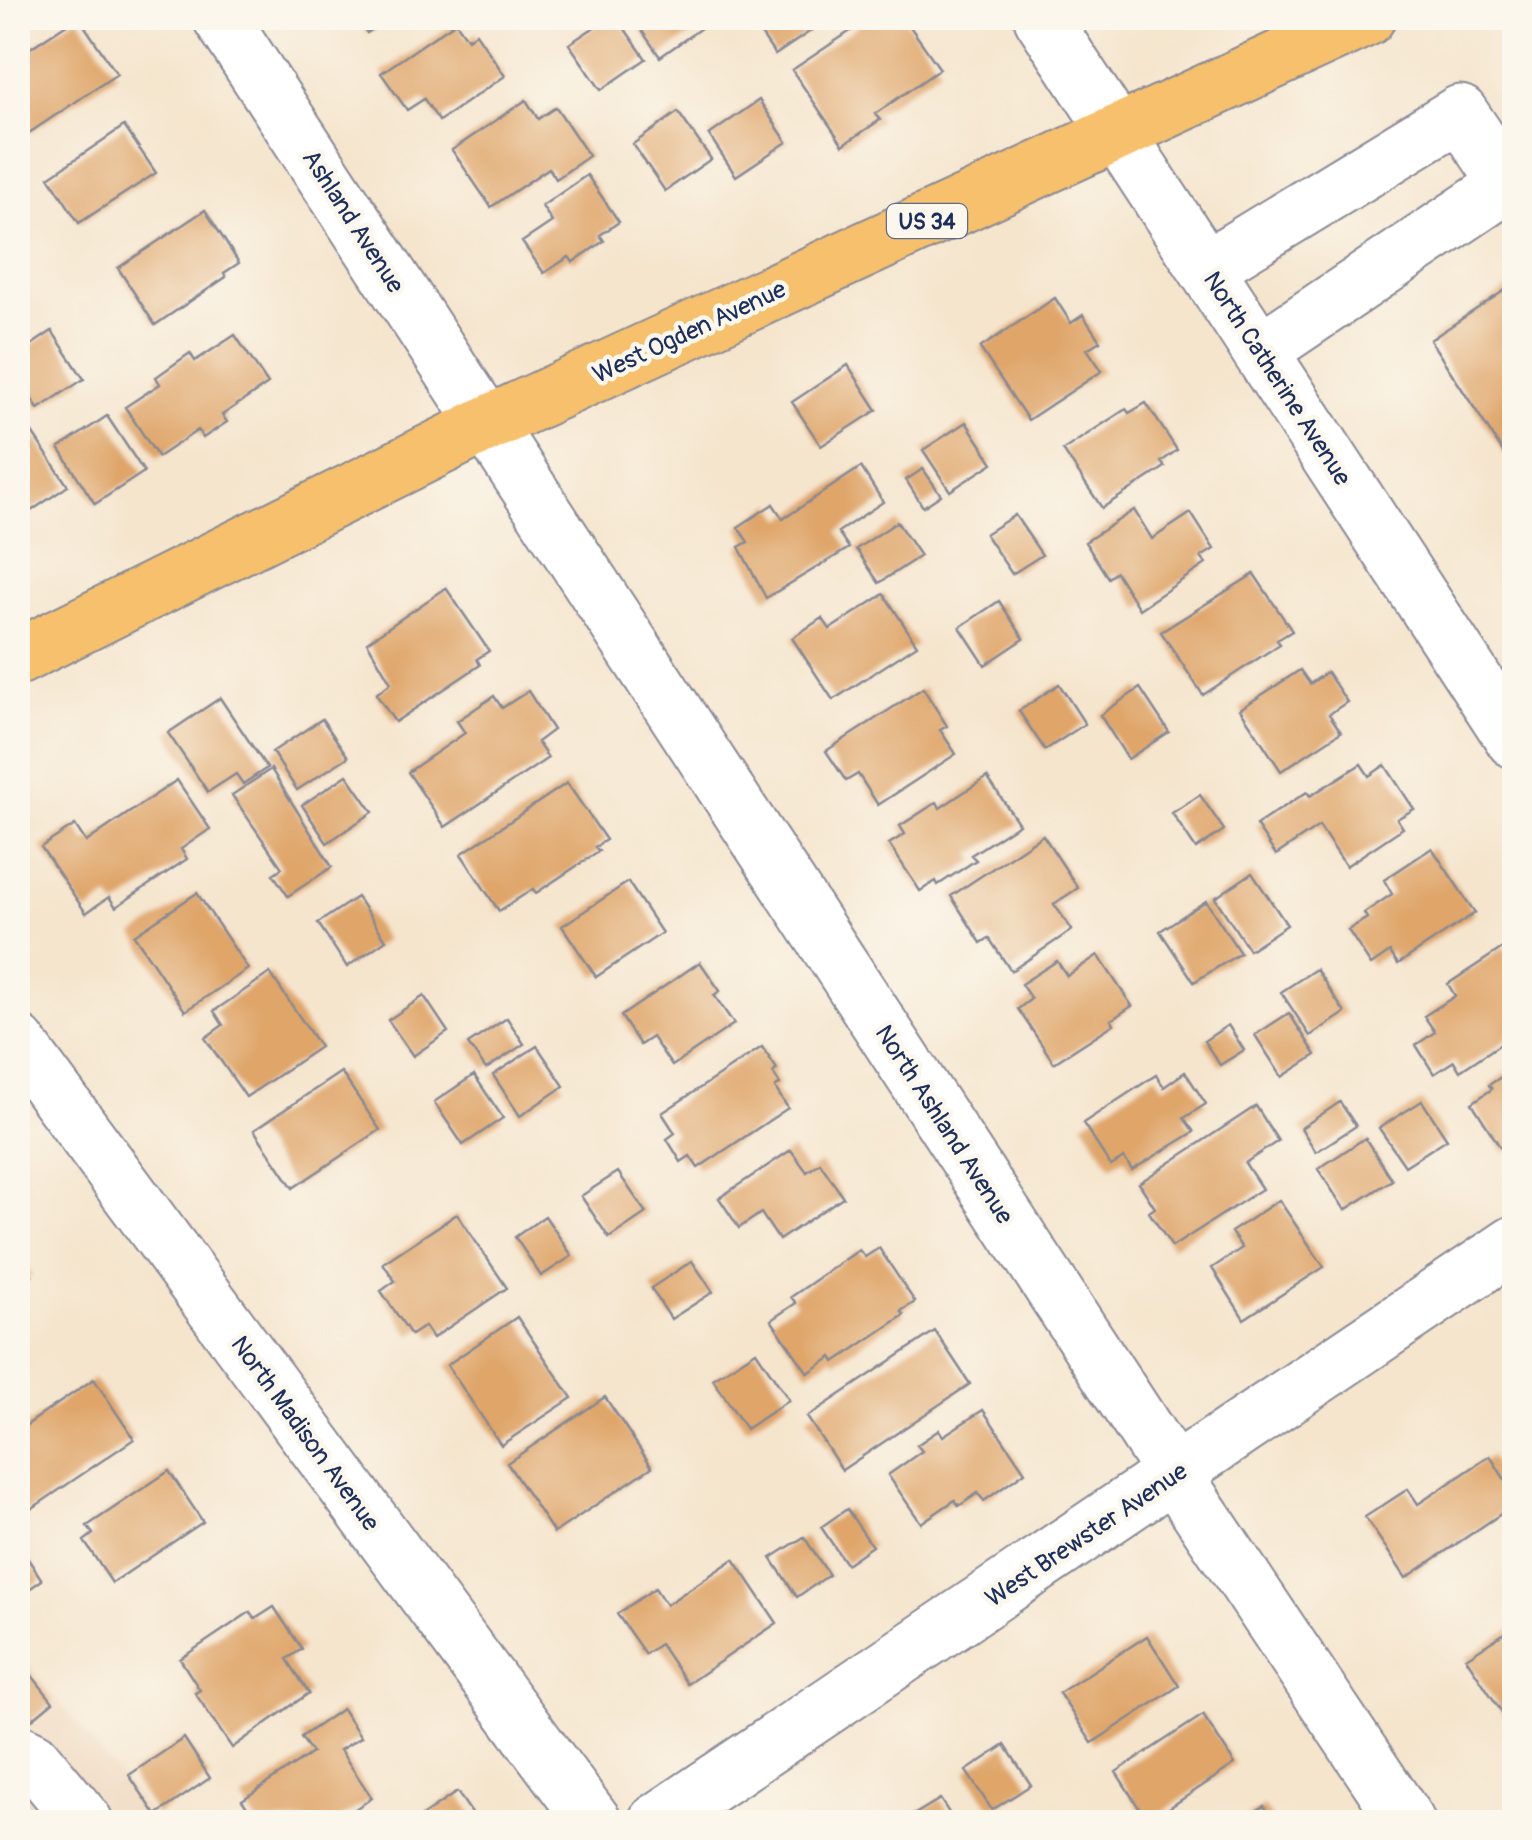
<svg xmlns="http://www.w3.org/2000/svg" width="1532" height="1840" font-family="Pangolin,sans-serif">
	<rect width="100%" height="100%" fill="#fbf7ec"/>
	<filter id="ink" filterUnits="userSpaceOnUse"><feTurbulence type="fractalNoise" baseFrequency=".01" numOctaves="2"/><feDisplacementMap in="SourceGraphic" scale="20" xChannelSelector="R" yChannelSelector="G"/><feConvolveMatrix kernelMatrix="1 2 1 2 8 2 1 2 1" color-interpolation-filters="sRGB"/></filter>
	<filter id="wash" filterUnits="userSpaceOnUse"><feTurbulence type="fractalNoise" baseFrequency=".0048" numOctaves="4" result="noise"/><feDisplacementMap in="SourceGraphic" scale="40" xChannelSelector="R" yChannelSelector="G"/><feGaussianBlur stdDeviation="2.25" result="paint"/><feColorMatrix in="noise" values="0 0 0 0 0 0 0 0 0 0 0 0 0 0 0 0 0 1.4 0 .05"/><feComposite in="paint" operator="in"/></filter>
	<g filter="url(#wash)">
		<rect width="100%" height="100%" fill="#f5e5cd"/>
		<path fill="#efd6bb" d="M18 1652 157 1822H18Z"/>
		<g id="blocks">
			<path fill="#dfa569" d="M76 18H79L117 74 26 135 18 122V56Z
				M356 18H391L367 33Z
				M608 18H617L646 59 601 90 569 44Z
				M633 18H694L701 28 660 57Z
				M750 18H830L775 55Z
				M870 18H904L940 69 875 114 880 120 843 145 792 70Z
				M456 22 468 39 476 33 505 76 439 121 424 99 407 110 381 73Z
				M526 100 538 119 556 107 589 156 556 179 549 168 491 207 452 150Z
				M759 100 787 142 736 176 709 135Z
				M678 112 711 159 665 191 633 144Z
				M124 126 156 173 79 223 49 177Z
				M587 175 619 222 600 235 604 241 573 262 569 257 544 273 522 242 552 222 542 206Z
				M205 210 239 263 224 273 226 277 155 325 118 268Z
				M1514 284V452L1507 458 1430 340Z
				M1055 298 1071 323 1083 315 1100 341 1087 349 1102 371 1028 420 980 348Z
				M52 331 84 379 38 409 18 378V354Z
				M235 335 268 384 222 415 227 422 203 438 198 430 158 457 125 407 160 384 156 377 190 353 195 361Z
				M848 365 877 410 821 446 792 402Z
				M1146 403 1177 450 1161 462 1165 467 1102 508 1063 450 1126 409 1129 413Z
				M107 416 144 472 95 504 59 448Z
				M966 422 993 463 950 491 923 450Z
				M27 425 68 486 31 511 18 491V432Z
				M861 467 883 502 838 532 849 548 766 598 739 547 748 542 738 527 773 504 783 519Z
				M923 469 941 495 923 507 906 480Z
				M1134 510 1152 539 1191 513 1214 549 1201 557 1206 564 1139 609 1116 572 1108 578 1085 542Z
				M1015 515 1042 555 1012 574 985 534Z
				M897 522 920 556 879 583 856 549Z
				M1254 574 1292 631 1277 640 1280 644 1203 695 1161 632Z
				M446 588 489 651 477 659 480 665 395 722 376 694 391 683 367 642Z
				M884 594 917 645 833 700 792 638 822 618 830 629Z
				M999 601 1024 639 985 665 960 627Z
				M1300 670 1310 684 1327 672 1347 702 1329 714 1341 732 1281 771 1240 709Z
				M1059 684 1085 724 1045 750 1019 711Z
				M923 688 947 726 940 730 956 754 878 805 858 774 846 781 826 751Z
				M1140 688 1169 732 1128 759 1100 715Z
				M528 691 553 730 537 742 548 758 445 827 408 772 465 733 457 721 494 696 502 708Z
				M220 698 267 768 243 784 236 774 208 792 168 733Z
				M322 719 348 757 297 790 272 752Z
				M1361 764 1369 776 1385 765 1414 809 1397 819 1403 828 1346 866 1319 826 1276 855 1256 825 1307 792 1310 796Z
				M271 769 332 867 288 896 273 874 282 868 232 795Z
				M347 775 373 812 327 843 302 805Z
				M987 777 1019 824 971 855 976 860 938 885 936 881 920 891 889 844 905 834 900 826 937 802 940 808Z
				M177 780 210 829 181 849 187 859 116 907 109 897 86 913 41 847 75 825 86 842Z
				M567 783 606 840 595 847 599 851 536 893 533 889 499 911 461 854Z
				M1200 795 1224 830 1196 849 1172 813Z
				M1043 835 1078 888 1054 904 1072 930 1011 971 989 938 981 943 951 896Z
				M1432 848 1475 913 1398 964 1390 952 1371 965 1348 930 1367 918 1364 913 1392 894 1384 880Z
				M1252 873 1287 925 1249 950 1215 898Z
				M628 882 662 933 596 977 562 926Z
				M197 893 248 969 185 1011 134 935Z
				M357 897 386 940 347 967 318 923Z
				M1206 901 1240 953 1194 982 1160 931Z
				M1504 947 1514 964V1035L1460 1071 1454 1061 1434 1074 1416 1045 1435 1032 1424 1016 1455 996 1448 984Z
				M1098 955 1132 1006 1111 1020 1114 1024 1054 1063 1018 1009 1031 999 1021 984 1057 961 1067 976Z
				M700 962 720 991 714 995 734 1024 672 1066 652 1037 640 1045 621 1016Z
				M1316 969 1345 1013 1310 1036 1281 992Z
				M270 973 320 1047 246 1097 205 1038 223 1025 214 1011Z
				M424 996 448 1032 413 1056 388 1020Z
				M1289 1013 1316 1055 1282 1077 1255 1035Z
				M507 1018 524 1044 486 1069 468 1044Z
				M1228 1025 1244 1050 1220 1065 1204 1041Z
				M537 1046 564 1086 520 1116 493 1075Z
				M762 1047 777 1069 773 1073 780 1084 775 1088 788 1108 698 1168 690 1156 681 1162 667 1139 675 1133 662 1113Z
				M1514 1068V1146L1504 1153 1472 1103 1492 1089 1489 1085Z
				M341 1072 380 1130 293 1188 254 1130Z
				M1185 1072 1206 1104 1184 1118 1194 1132 1132 1170 1124 1158 1111 1166 1083 1123 1156 1075 1164 1087Z
				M474 1075 503 1118 463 1145 434 1102Z
				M1422 1101 1447 1139 1405 1166 1379 1128Z
				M1340 1102 1356 1126 1316 1152 1301 1128Z
				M1256 1106 1278 1141 1245 1163 1262 1189 1172 1247 1149 1212 1155 1208 1139 1183Z
				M1365 1138 1392 1180 1345 1210 1318 1169Z
				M791 1150 807 1172 820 1163 843 1197 779 1240 761 1213 739 1228 719 1198Z
				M618 1172 646 1213 609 1238 581 1196Z
				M1279 1200 1324 1267 1244 1319 1212 1268 1242 1248 1231 1232Z
				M457 1214 507 1288 433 1338 425 1326 411 1335 381 1291 395 1281 383 1263Z
				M545 1216 572 1256 541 1276 515 1237Z
				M879 1248 915 1302 901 1311 904 1315 835 1362 832 1357 808 1373 771 1320 796 1303 791 1297 859 1250 865 1257Z
				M18 1254 32 1275 18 1284Z
				M692 1261 713 1292 671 1319 651 1288Z
				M517 1317 572 1398 501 1445 447 1365Z
				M935 1331 970 1384 842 1470 807 1417Z
				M756 1351 789 1400 746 1429 713 1379Z
				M94 1379 134 1439 18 1518V1431Z
				M605 1397 652 1467 554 1533 507 1463Z
				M983 1410 1025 1472 984 1501 978 1493 959 1506 955 1500 921 1523 888 1475 922 1451 917 1445 939 1430 943 1436Z
				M1490 1456 1514 1494V1505L1406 1578 1365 1517 1408 1489 1418 1504Z
				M169 1471 203 1522 112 1583 84 1541 93 1534 87 1526Z
				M847 1509 872 1546 846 1564 821 1527Z
				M804 1537 829 1575 797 1597 771 1558Z
				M18 1544 42 1580 18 1597Z
				M734 1559 777 1623 687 1684 660 1644 645 1654 617 1614 655 1588 666 1605Z
				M274 1607 302 1649 287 1659 309 1693 232 1748 195 1693 200 1690 180 1659 250 1612 255 1619Z
				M1514 1627V1720L1509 1723 1466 1658Z
				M1147 1636 1179 1686 1092 1743 1059 1693Z
				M18 1658 53 1702 18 1731Z
				M342 1709 361 1737 340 1750 372 1798 335 1822H257L242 1800 312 1753 301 1737Z
				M1203 1715 1235 1764 1148 1822 1116 1772Z
				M184 1738 210 1778 156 1815 129 1775Z
				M1005 1745 1031 1785 992 1810 966 1771Z
				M457 1792 478 1822H413Z
				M940 1799 955 1822H902Z
				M1264 1806 1275 1822H1239Z"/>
		</g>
	</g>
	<g filter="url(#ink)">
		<use href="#blocks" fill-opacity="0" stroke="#888a96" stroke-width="2.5"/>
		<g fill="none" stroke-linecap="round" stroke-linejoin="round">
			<defs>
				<path id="minor" d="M221 18 1174 1474 1407 1822
					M1042 18 1514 740
					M1206 268 1460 113 1508 184 1260 351
					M18 1043 594 1822
					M18 1752 33 1759 85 1822
					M656 1822 1514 1244"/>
				<path id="major" d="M18 657 487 424 1367 18"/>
			</defs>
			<use href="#minor" stroke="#888a96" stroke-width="59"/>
			<use href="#major" stroke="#888a96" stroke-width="59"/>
			<use href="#minor" stroke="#fff" stroke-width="55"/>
			<use href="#major" stroke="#f7c06c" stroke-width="55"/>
		</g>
	</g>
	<g text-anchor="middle" stroke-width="9" stroke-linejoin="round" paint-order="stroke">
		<rect fill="#fbf7ec" stroke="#5e6b89" stroke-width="2.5" x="887" y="204" width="80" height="34" rx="8"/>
		<g font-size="22" font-weight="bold" fill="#1b2f5e">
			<text x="927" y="229">US 34</text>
		</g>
		<g font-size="25" fill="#1b2f5e" stroke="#fbf7ec">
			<text transform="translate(354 221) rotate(57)" y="9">Ashland Avenue</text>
			<text transform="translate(689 331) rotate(-25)" y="9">West Ogden Avenue</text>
			<text transform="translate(1278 378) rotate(57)" y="9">North Catherine Avenue</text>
			<text transform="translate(945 1124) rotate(57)" y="9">North Ashland Avenue</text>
			<text transform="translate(306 1433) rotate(54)" y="9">North Madison Avenue</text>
			<text transform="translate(1086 1534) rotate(-34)" y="9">West Brewster Avenue</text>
		</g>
	</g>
	<rect width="1532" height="1840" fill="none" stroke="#fbf7ec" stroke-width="60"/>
</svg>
